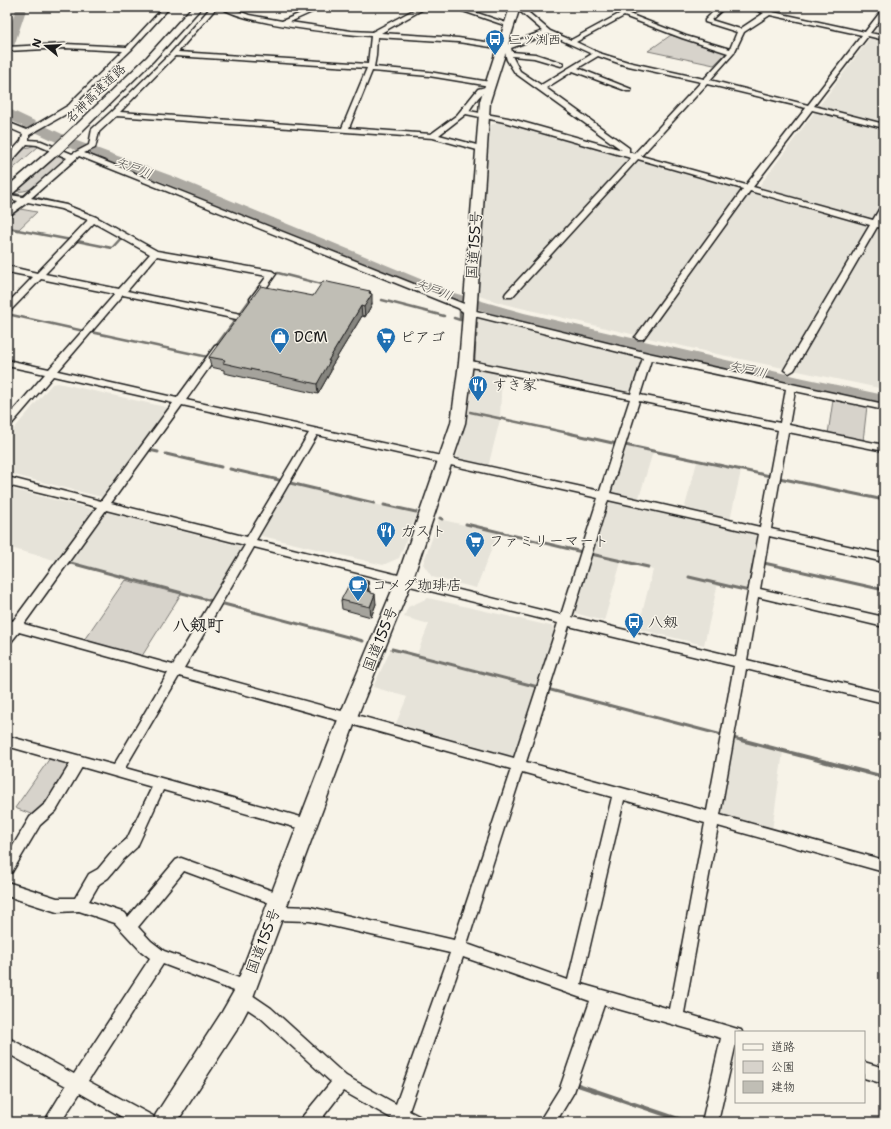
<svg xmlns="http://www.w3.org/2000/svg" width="891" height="1129" font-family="'Shantell Sans','Klee One',sans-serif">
	<rect width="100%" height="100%" fill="#f7f3e8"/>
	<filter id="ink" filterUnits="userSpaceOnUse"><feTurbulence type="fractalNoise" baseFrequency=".025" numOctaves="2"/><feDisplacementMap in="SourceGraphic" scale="8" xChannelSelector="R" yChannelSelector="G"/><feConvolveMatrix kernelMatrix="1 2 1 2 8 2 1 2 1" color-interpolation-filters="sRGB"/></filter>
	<g filter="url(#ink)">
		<path fill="#e6e3d9" d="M884 19V222L762 188 760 185Z
			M500 122 884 229V389L712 353 504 304 476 295 490 125Z
			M478 316 644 357 632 394 475 361Z
			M473 366 502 372 500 418 469 411Z
			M58 383 170 408 105 498 7 473V437L52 384Z
			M468 413 500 420 488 467 456 460Z
			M624 446 653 452 638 501 608 494Z
			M697 462 741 471 730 520 684 510Z
			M289 484 417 514 399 558 383 565 262 536 260 533Z
			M7 488 92 509 95 512 58 561 7 547Z
			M611 500 761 534 749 590 718 583 704 645 638 629 653 570 621 562 604 621 575 613 572 610 607 501Z
			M107 512 243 547 245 549 214 600 68 561 103 514Z
			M439 519 498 533 476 588 432 577 423 564Z
			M428 598 555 627 558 630 538 686 417 654 429 624 404 617 408 607Z
			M391 649 537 688 514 759 395 726 407 697 373 687Z
			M731 738 783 752 772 830 720 815Z"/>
		<path fill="#d7d3cb" stroke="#7a7874" d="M671 35 727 52 714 65 648 51Z
			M36 145 39 146 7 174V165L26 148Z
			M58 154 62 156 63 161C50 172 35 194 17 191Z
			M20 209 37 212 19 229 7 227V220Z
			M833 400 867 406 863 441 828 434Z
			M125 580 181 594 142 656 84 640Z
			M50 758 70 763 72 766 47 807 36 816 15 808Z"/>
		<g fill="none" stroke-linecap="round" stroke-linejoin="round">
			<path stroke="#72716c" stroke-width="2.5" d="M15 194 24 196
				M33 197 66 205
				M7 228 71 240
				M77 241 112 248 122 237
				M278 273 325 285
				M382 300 444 316
				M7 314 84 331
				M239 315 252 297
				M454 318 460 320V309
				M91 332 208 357
				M476 337 477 323
				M475 344 474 362 630 394
				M215 347 236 319
				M470 412 573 434"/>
			<path stroke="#72716c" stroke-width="3" d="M568 433 617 444
				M625 445 770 476
				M149 450 158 452
				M166 454 221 467
				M230 469 279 480
				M779 478 884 500
				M290 483 374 503
				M384 505 416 512
				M440 518 442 519
				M466 524 582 552
				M591 554 648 567
				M67 562 212 601
				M764 563 884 590
				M689 577 749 591 750 589
				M220 603 363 641
				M392 649 538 687
				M547 689 722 735
				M733 738 745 741"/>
			<path stroke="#72716c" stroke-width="4" d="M741 740 884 777
				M575 1084 687 1122"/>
			<path fill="#aca9a2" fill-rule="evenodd" d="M17 7H27L13 49 11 51 7 52V33Z
				M7 108 77 141 172 176 454 293 524 313 799 377 884 395V405L799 387 521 322 444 299 162 182 67 147 14 122 7 117Z"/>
			<path stroke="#d6d3c9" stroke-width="7" stroke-dasharray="7 3.5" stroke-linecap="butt" d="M79 109 101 115"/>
			<defs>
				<path id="minor" d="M164 7H170L131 50 81 98 75 109 29 135V140L41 141 72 154 89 145 92 129 111 112 171 53 211 7H217L178 52 368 64 371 36C341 34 241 24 221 7H229L249 15 282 21 315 7H323L290 22 351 31 372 32 419 7H427L381 33 458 38 506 45 543 31 515 7H522L550 31 571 40 632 7H646L629 14 686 36 730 49 737 32 705 22V20L714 11 709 9V7H717L716 8 721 11 711 20 740 29 764 13 748 7H757L768 10 770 7H776L773 12 865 32 882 10 884 9V15L870 33 884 36V40L868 36 814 106 884 124V128L812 110 753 187 873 220 881 206H884V215L880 222 884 223V228L877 227 794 370 789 373 784 370 870 225 750 191 643 339H637L635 337 637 335 743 189 638 159 512 297H506L505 295 506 293 631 158 504 122 466 114 439 135 484 147V151H481L433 138 116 116 99 132 95 148 84 153 464 304 472 310 648 353 884 404V410L795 391 789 425 884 445V451L788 432 771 529 884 554V562L769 536 760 589 884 617V627L758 597 747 660 884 693V703L746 669 720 815 884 860V872L718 826 684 1013 741 1030 742 1032H736V1043L718 1122H702L721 1038 604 1005 574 1092 556 1122H539L560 1088 590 1001 463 957 409 1111 419 1116 421 1122H398L343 1091 319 1122H301L303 1116 331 1082 261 1018 237 1002 235 997 237 992 163 964 88 1081 153 1116 155 1122H131L80 1093 61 1122H44L66 1086 7 1053V1037L74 1074 150 958 141 951 115 923 79 911 57 912 7 896V882L57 898H75L89 874 98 869 113 851 127 839 152 787 82 767 56 811 40 825 12 872 7 874V856L30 817 46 803 70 764 7 746V736L114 765 168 673 19 632 11 642 7 644V619L13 621 97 507 7 485V477L101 501 173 403 53 376 10 426 7 427V418L45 374 7 366V360L49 369 115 294 41 279 10 311 7 312V304L33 277 7 272V266L37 273 88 220 61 209 28 202 7 217V211L18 201 10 199V195L23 197 67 158 37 145 27 144 10 163H7V157L21 141 23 134 7 127V122L27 130 69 105 77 96 123 51 65 48 7 51V47L65 44 127 47ZM770 15 862 35 808 105 710 80 734 53 744 32ZM624 16 682 38 728 53 704 79 628 62 599 53 576 42ZM548 34 592 54 541 85 520 71 512 56 534 58 561 66 563 65V63L535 54 512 52 511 48ZM377 37 458 42 504 49 507 60 515 73 622 150 508 118 469 111C475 102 480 92 491 89L492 88 489 86 478 89 457 115 431 134 349 128 372 71 429 76 490 86 493 84 490 82 429 72 374 67 376 56ZM175 56 367 68 342 128 120 112ZM598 56 624 65 701 82 634 154 629 152V148L546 88 573 71 627 91H631V89L578 68ZM707 84 806 108 746 185 641 156ZM79 156 458 308 466 314 643 358 631 394 466 360 461 363 466 366 630 399 600 491 186 400 223 348 218 345 215 346 177 398 58 371 123 295 241 320 244 319 245 317 244 315 241 314 127 291 157 256 267 276 250 299 254 302 257 301 276 274 272 271 157 251 96 217 66 205 31 198ZM94 223 150 254 119 289 45 274ZM651 360 786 389 780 423 640 395ZM639 401 778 430 760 527 610 493ZM182 405 309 433 247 537 111 503ZM317 435 598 498 561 615 256 540ZM608 500 759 534 736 657 572 617ZM106 510 245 545 173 665 24 624ZM254 547 558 623 514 758 184 668ZM569 626 734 666 707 811 526 762ZM179 676 511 769 454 940 310 907 279 906 284 905 286 900 284 895 181 858 176 860 128 917 125 913 89 901 99 884 108 878 123 860 137 847 163 790 308 831 313 829 315 825 313 821 308 819 125 768ZM522 772 612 797 568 980 467 944ZM624 800 705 823 670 1009 581 984ZM184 871 278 906 269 908 267 913 269 918 274 920 310 921 450 953 396 1104 346 1076 271 1008 249 993 252 987 250 982 164 951 151 941 138 927Z
					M451 7H460L512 25 507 26Z
					M864 1062 884 1068V1084L864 1078Z"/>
				<path id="highway" d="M192 7H202L153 61 81 132H73L72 130 73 128 147 57Z
					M510 7H520L490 101 473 363 465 423 412 581 357 717 250 1005 238 1028 177 1122H153L156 1114 222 1012 234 991 339 717 396 581 451 423 459 363 480 101Z
					M54 149 58 150 59 152 58 154 11 195 7 196V187L50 150Z"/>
			</defs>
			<use href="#minor" stroke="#1c1c1c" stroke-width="3"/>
			<use href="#highway" stroke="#1c1c1c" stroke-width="3"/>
			<use href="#minor" fill="#f7f3e8" fill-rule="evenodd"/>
			<use href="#highway" fill="#f7f3e8" fill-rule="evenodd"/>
			<defs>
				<path id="highway-bridge" d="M54 152 77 130"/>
			</defs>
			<use href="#highway-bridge" stroke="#1c1c1c" stroke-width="12" stroke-linecap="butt"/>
			<use href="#highway-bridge" stroke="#f7f3e8" stroke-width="10"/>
		</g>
		<path fill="#a5a39c" stroke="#1c1c1c" d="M370 291 372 304 365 317 362 316 331 367V371L318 394 224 373V370L211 367 209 357 313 296Z
			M368 581 369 591 371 593 376 604 371 617 342 609 341 600Z"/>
		<path fill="#86857f" stroke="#1c1c1c" d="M370 291 371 295 372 294V304L365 317 364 307 369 293Z
			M361 306 362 316 331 367V371L318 394 317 384 328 361Z
			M368 581 369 590 368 593 365 588Z
			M375 594 376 604 371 617 370 607Z"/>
		<path fill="#c0beb5" stroke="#1c1c1c" d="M323 281 370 291 369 293 372 294 364 307 361 306 328 361H330L317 384 223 363 225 360 209 357 261 286 313 296Z
			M353 577 368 581 365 588H368L367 591 371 592V593L375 594 370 607 341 600Z"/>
	</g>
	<defs>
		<symbol id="bus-pin" viewBox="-11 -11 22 30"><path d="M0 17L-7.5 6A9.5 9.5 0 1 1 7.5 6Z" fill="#1f6fb2" stroke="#f7f3e8"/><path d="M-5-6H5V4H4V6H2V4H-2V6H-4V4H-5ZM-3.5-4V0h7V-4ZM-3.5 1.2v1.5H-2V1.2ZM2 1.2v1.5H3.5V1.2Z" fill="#fff"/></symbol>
		<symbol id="shop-pin" viewBox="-11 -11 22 30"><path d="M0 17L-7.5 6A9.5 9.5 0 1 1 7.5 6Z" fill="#1f6fb2" stroke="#f7f3e8"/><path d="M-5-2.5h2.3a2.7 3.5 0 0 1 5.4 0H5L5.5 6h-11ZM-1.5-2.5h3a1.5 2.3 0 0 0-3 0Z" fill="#fff"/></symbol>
		<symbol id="supermarket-pin" viewBox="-11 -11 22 30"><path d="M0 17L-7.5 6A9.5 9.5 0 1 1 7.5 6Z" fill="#1f6fb2" stroke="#f7f3e8"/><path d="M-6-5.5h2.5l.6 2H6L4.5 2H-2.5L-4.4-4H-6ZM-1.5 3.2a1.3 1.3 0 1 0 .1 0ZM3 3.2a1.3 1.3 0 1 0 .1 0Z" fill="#fff"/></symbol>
		<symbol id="restaurant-pin" viewBox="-11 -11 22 30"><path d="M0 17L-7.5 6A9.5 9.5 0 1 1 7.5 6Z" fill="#1f6fb2" stroke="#f7f3e8"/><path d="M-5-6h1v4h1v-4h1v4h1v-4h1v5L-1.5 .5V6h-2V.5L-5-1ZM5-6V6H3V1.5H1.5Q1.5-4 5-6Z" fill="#fff"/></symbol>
		<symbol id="cafe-pin" viewBox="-11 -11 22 30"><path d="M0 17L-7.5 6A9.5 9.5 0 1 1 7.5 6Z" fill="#1f6fb2" stroke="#f7f3e8"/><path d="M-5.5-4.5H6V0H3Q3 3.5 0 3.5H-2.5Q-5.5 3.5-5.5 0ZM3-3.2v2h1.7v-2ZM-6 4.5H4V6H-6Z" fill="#fff"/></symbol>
	</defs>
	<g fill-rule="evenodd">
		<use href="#bus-pin" x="484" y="28" width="22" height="30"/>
		<use href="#shop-pin" x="269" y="326" width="22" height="30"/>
		<use href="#supermarket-pin" x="375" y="326" width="22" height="30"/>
		<use href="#restaurant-pin" x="467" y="374" width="22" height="30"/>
		<use href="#restaurant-pin" x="375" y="520" width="22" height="30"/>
		<use href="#supermarket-pin" x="464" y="530" width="22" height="30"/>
		<use href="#cafe-pin" x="347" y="574" width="22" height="30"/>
		<use href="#bus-pin" x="623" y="611" width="22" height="30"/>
	</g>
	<g text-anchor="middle" stroke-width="3" stroke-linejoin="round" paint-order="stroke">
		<g font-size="13" fill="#1c1c1c" stroke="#f7f3e8" text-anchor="start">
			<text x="509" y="44">三ツ渕西</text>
		</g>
		<g font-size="13" fill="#1c1c1c" stroke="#f7f3e8">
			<text transform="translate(95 93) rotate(-44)" y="5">名神高速道路</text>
		</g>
		<g font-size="13" font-style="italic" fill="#565452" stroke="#f7f3e8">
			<text transform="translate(134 167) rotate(21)" y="5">矢戸川</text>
			<text transform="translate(434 289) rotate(21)" y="5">矢戸川</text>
			<text transform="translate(748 369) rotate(13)" y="5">矢戸川</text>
		</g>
		<g font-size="15" fill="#1c1c1c" stroke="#f7f3e8">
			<text transform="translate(474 245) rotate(-86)" y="5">国道155号</text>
			<text transform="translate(380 639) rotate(-68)" y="5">国道155号</text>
			<text transform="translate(263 941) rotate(-69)" y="5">国道155号</text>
		</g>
		<g font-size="15" fill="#1c1c1c" stroke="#f7f3e8" text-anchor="start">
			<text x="294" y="342">DCM</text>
			<text x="400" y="342">ピアゴ</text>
			<text x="492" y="390">すき家</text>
			<text x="400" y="536">ガスト</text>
			<text x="489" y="546">ファミリーマート</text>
			<text x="372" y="590">コメダ珈琲店</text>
			<text x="648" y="627">八剱</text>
		</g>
		<g font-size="17" font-weight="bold" fill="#1c1c1c" stroke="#f7f3e8">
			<text x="198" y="631">八剱町</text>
		</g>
	</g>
	<rect width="891" height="1129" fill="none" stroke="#f7f3e8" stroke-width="24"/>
	<rect x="12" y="12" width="867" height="1105" fill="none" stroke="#1c1c1c" stroke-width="1.5" filter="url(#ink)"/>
	<rect x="735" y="1031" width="130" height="72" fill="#f7f3e8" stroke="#9f9d96"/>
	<rect x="743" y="1044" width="20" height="6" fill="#f7f3e8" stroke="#9f9d96"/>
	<text x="771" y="1051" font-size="12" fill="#1c1c1c">道路</text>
	<rect x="743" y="1061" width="20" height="12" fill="#d7d3cb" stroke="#9f9d96"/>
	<text x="771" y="1071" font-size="12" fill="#1c1c1c">公園</text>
	<rect x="743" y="1081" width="20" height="12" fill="#c0beb5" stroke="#9f9d96"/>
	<text x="771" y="1091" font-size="12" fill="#1c1c1c">建物</text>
	<g transform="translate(46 46) rotate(288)" stroke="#f7f3e8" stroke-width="3" paint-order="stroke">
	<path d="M0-3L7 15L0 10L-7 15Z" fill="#1c1c1c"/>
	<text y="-6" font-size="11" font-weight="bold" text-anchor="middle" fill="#1c1c1c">N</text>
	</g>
</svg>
